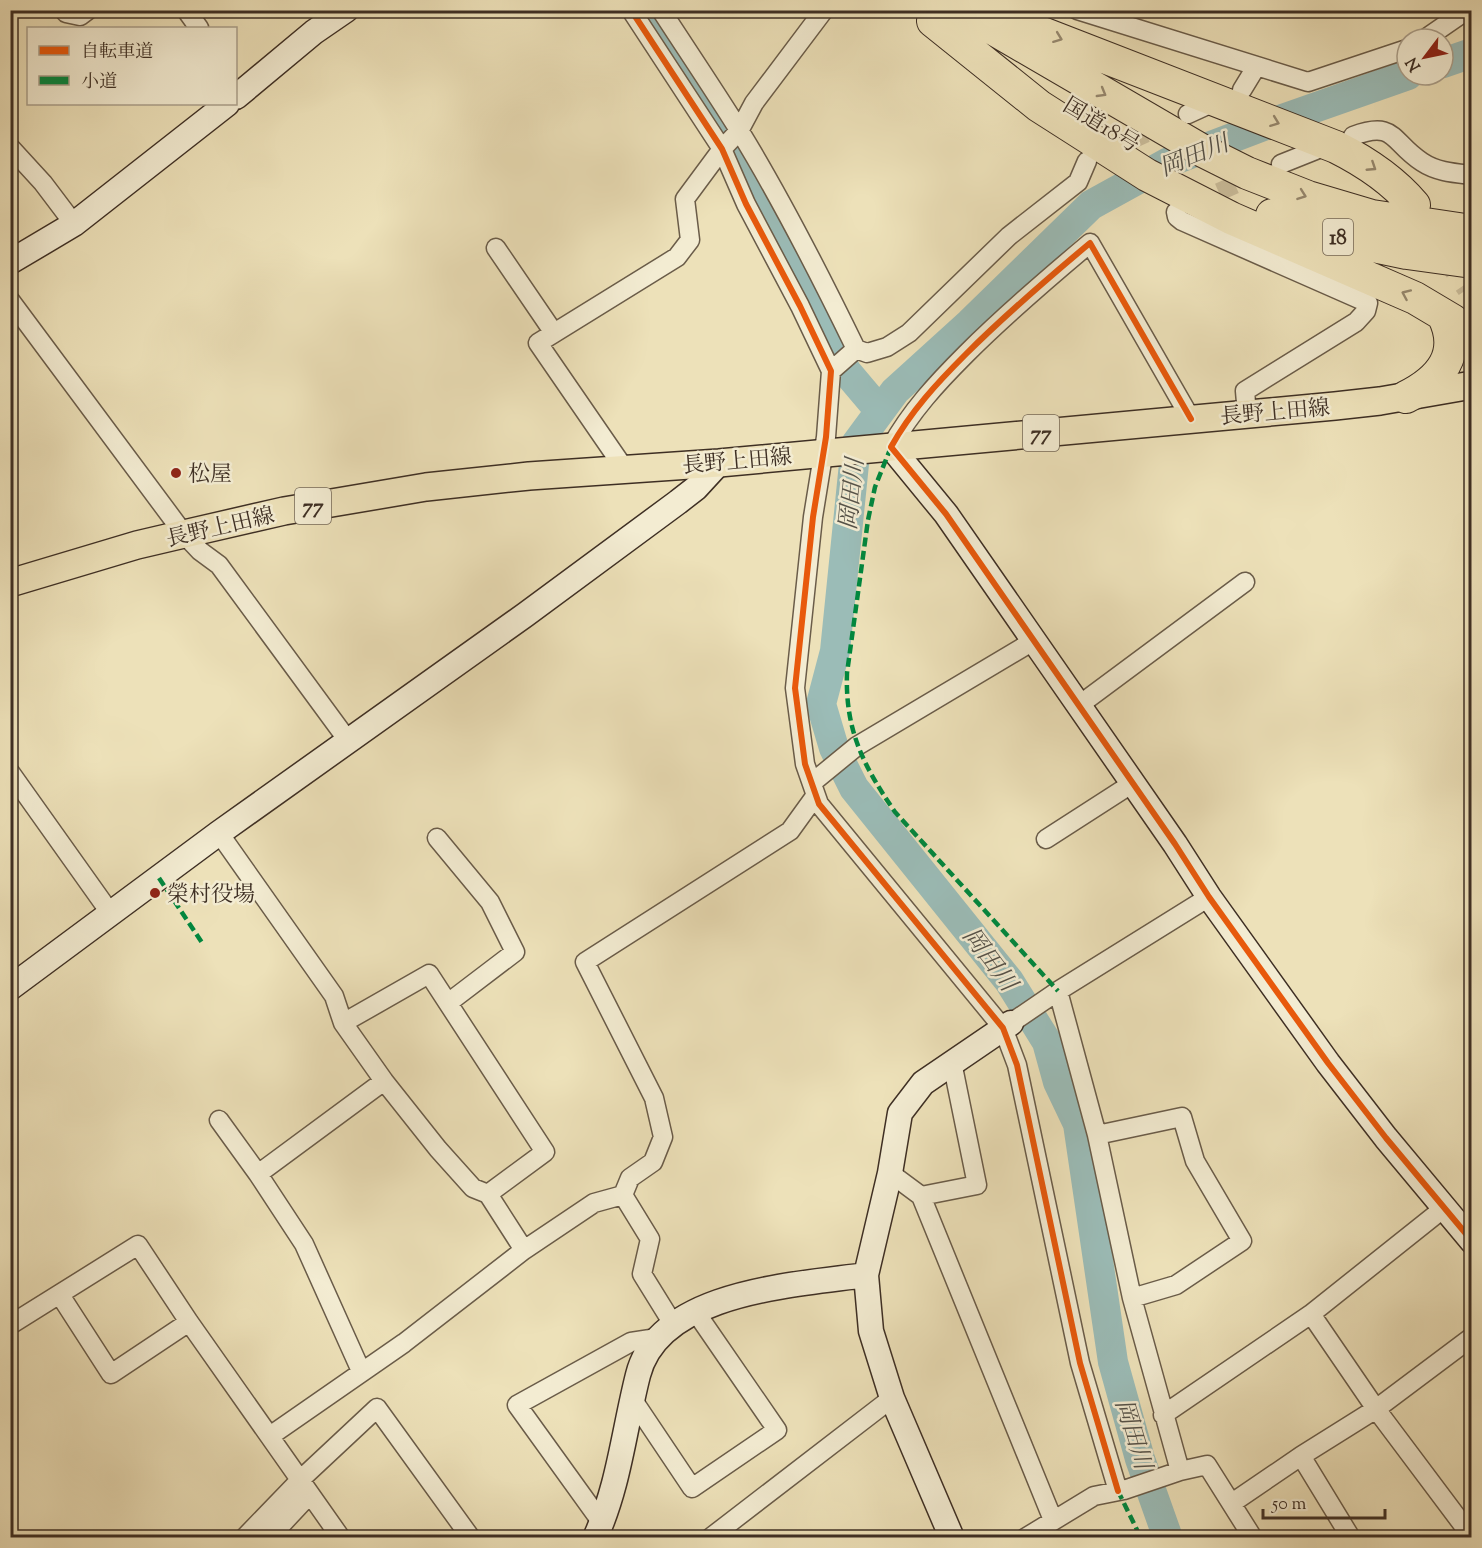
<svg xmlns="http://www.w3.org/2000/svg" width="1482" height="1548" font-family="'Sorts Mill Goudy','Noto Serif JP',serif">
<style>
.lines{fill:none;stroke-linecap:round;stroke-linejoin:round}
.river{stroke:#9bbcb7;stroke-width:30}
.street-tunnel{stroke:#cabd9b;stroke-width:18;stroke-dasharray:18 9;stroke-linecap:butt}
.highway-tunnel{stroke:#cabd9b;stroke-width:32;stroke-dasharray:32 16;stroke-linecap:butt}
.street-casing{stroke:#6a5c49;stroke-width:21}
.secondary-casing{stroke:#3e2f24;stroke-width:27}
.primary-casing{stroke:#3e2f24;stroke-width:30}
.highway-casing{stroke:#3e2f24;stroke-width:34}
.street{stroke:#f3ecd2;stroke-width:18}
.secondary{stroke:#f3ecd2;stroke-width:24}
.primary{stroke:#ede1b9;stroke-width:27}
.highway{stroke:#ede1b9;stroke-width:32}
.quiet{stroke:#00873e;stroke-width:4.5;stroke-dasharray:9 4.5;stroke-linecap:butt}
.cycleway-casing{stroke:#f3ecd2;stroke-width:10}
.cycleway{stroke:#e8590c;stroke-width:6}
.oneway{stroke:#96886e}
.poi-dot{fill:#8f2418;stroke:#f3ecd2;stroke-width:2}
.labels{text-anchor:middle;stroke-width:5;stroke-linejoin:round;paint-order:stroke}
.shield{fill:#f3ecd2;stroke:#746858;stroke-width:1.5}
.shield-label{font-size:21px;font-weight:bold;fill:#3e2f24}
.street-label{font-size:22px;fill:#3e2f24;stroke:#f3ecd2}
.poi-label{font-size:22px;fill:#3e2f24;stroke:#f3ecd2;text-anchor:start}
.water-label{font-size:24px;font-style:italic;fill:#555249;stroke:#f3ecd2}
</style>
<rect width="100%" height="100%" fill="#ede1b9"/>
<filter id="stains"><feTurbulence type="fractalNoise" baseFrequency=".00333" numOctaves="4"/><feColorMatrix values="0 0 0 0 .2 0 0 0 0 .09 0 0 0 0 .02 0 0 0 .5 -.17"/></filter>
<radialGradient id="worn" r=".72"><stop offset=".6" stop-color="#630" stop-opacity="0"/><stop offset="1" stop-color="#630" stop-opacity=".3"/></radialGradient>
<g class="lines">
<path class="river" d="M647 10 739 154 804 270 846 371 879 410
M1443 63 1472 53
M1168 1538 1140 1459 1113 1362 1078 1124 1058 1082 1047 1042 1009 981 854 788 834 748 821 704 835 651 856 444 895 391 970 323 1091 205 1169 162 1274 122 1408 75"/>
<path class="street-tunnel" d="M1105 152 1165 125
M1194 203 1257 175"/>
<path class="highway-tunnel" d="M1442 242 1472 286"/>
<g class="street-casing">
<path id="street" d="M64 10 66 13 80 16 88 10
M186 10 199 28
M631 10 722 149 746 204 800 306 831 371 826 437 813 517 795 688 805 764 819 804 1003 1028 1017 1065 1080 1363 1118 1491
M661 10C687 50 714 90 739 130 782 200 820 275 856 349
M1077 10 1308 82 1407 49
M1425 39 1467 10
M1242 90 1256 67
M1188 114 1212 103
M1353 136C1396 120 1391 142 1422 162 1437 172 1454 173 1472 175
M10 147 43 183 74 224
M1281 164 1321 148
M1176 212 1177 217 1182 221 1368 303 1366 311 1356 322 1245 391 1247 414
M496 248 554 333
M10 300 184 534 200 551 219 565 349 742
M831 371 856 349 867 353 887 347 909 333 1009 236 1078 182 1087 161
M891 447C911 411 937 383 966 354 1005 315 1047 279 1090 243L1191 419
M624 468 538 343 677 257 690 240 685 199 722 149 739 131 754 103 824 10
M1078 706 1245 582
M10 772 111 914
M813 782 857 746 1035 640
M219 833 334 996 343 1023 384 1081 438 1149 473 1188 488 1194 524 1250 404 1343 270 1436
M437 838 490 902 515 952 448 1003
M1046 839 1133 783
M1058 991 1097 1135 1132 1298 1180 1471
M343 1023 429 974 545 1152 488 1194
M1011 1023 1058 991 1209 897
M219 1120 258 1174
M1097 1135 1182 1117 1195 1161 1242 1241 1176 1285 1132 1298
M890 1173 921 1196 1053 1520
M623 1195 630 1178 653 1162 663 1137 654 1098 585 962 790 831 816 795
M623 1195 650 1239 642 1274 673 1324
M921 1196 977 1185 952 1062
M524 1250 594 1203 623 1195
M60 1295 111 1374 189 1322
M1311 1314 1376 1409 1472 1537
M10 1325 138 1245 189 1322 341 1538
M361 1371 304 1244 258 1174 384 1081
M633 1400 692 1488 777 1430 695 1311
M1163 1415 1311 1314 1444 1208
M1301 1456 1351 1538
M1232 1503 1301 1456 1376 1409 1472 1337
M602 1523 517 1405 631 1342 657 1338
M244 1538 300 1480 377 1408 471 1538
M269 1538 310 1494
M710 1538 892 1398
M1025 1538 1094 1496 1124 1490 1180 1471 1207 1465 1253 1538"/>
</g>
<g class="secondary-casing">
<path id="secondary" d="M236 97 314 32 346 10
M10 262 74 224 227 104
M891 447 946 514 1175 844 1209 897 1328 1063 1386 1138 1472 1241
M10 988 219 833 525 615 678 502 696 488 719 463
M595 1538C619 1486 624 1430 638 1375 659 1291 795 1285 866 1275
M952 1538 892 1398 871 1331 866 1275 890 1173 900 1113 923 1083 1011 1023"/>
</g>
<g class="primary-casing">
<path id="primary" d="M10 583 137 545 184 534 284 511 426 487 529 476 719 463 1335 406 1380 401 1472 385"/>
</g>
<g class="highway-casing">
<path id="highway" d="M961 10 1203 151 1247 173 1308 197 1372 216 1472 231
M1001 17 1336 147C1366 162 1392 179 1414 205
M933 21 1039 106 1147 175 1231 218 1415 298 1452 320 1472 337
M1272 215 1355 242 1407 253 1472 262
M1406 397C1440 380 1463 354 1443 315"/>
</g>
<use href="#street" class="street"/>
<use href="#secondary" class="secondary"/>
<use href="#primary" class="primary"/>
<use href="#highway" class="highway"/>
<path class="quiet" d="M1098 16 1106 10
M891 447 875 487 868 520 847 673C845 730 863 765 895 812L1058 991
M159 878 203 944
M1118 1491 1141 1538"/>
<g class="cycleway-casing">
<path id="cycleway" d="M631 10 722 149 746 204 800 306 831 371 826 437 813 517 795 688 805 764 819 804 1003 1028 1017 1065 1080 1363 1118 1491
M1191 419 1090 243C1047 279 1005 315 966 354 937 383 911 411 891 447L946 514 1175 844 1209 897 1328 1063 1386 1138 1472 1241"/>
</g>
<use href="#cycleway" class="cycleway"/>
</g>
<defs><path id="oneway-chevron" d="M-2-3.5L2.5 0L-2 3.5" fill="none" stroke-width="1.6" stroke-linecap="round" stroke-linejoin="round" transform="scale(1.5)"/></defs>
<g class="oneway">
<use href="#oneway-chevron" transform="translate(1058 38) rotate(21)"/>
<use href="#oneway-chevron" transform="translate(1102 93) rotate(30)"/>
<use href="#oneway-chevron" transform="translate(1275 122) rotate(21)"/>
<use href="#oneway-chevron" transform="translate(1372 167) rotate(33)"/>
<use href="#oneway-chevron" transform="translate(1302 195) rotate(20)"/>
<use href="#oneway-chevron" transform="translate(1406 294) rotate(-156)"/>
</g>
<g class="poi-dot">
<circle cx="176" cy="473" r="6"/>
<circle cx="155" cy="893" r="6"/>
</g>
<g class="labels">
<g class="shield">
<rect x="1323" y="219" width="30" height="36" rx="4.5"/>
<rect x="1023" y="415" width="36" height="36" rx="4.5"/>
<rect x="295" y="488" width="36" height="36" rx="4.5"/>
</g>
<g class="shield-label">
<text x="1338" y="244">18</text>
<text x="1041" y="440">77</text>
<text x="313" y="513">77</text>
</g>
<g class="street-label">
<text transform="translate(1102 124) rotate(31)" y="8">国道18号</text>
<text transform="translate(1275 411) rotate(-5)" y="8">長野上田線</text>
<text transform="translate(737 460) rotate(-5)" y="8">長野上田線</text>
<text transform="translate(220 526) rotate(-13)" y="8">長野上田線</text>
</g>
<g class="poi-label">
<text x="188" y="481">松屋</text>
<text x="167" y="901">榮村役場</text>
</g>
<g class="water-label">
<text transform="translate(1194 155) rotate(-22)" y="8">岡田川</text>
<text transform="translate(851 494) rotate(-84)" y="8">岡田川</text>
<text transform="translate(990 959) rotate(53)" y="8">岡田川</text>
<text transform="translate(1134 1434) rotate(73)" y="8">岡田川</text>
</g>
</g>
<rect width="1482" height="1548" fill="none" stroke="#ede1b9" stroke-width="36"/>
<rect x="12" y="12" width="1458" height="1524" fill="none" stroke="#3e2f24" stroke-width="3"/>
<rect x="18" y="18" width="1446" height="1512" fill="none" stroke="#3e2f24" stroke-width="1.5"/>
<rect x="27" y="27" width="210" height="78" fill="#f3ecd2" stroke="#aba08c" stroke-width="1.5"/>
<rect x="39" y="46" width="30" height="9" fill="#e8590c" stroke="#aba08c" stroke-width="1.5"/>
<text x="81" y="57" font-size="18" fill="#3e2f24">自転車道</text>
<rect x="39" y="76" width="30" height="9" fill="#00873e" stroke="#aba08c" stroke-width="1.5"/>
<text x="81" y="87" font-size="18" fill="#3e2f24">小道</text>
<g transform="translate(1425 57) rotate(238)"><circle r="28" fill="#f3ecd2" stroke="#aba08c" stroke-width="1.5"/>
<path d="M0-4.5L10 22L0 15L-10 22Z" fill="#8f2418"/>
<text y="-9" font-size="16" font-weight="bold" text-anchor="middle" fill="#3e2f24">N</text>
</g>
<path d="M1263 1509v9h122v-9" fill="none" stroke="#3e2f24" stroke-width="3"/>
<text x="1272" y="1509" font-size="18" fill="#3e2f24" stroke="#f3ecd2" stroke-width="4.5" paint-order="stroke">50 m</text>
<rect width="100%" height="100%" filter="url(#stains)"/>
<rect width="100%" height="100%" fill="url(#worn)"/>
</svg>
